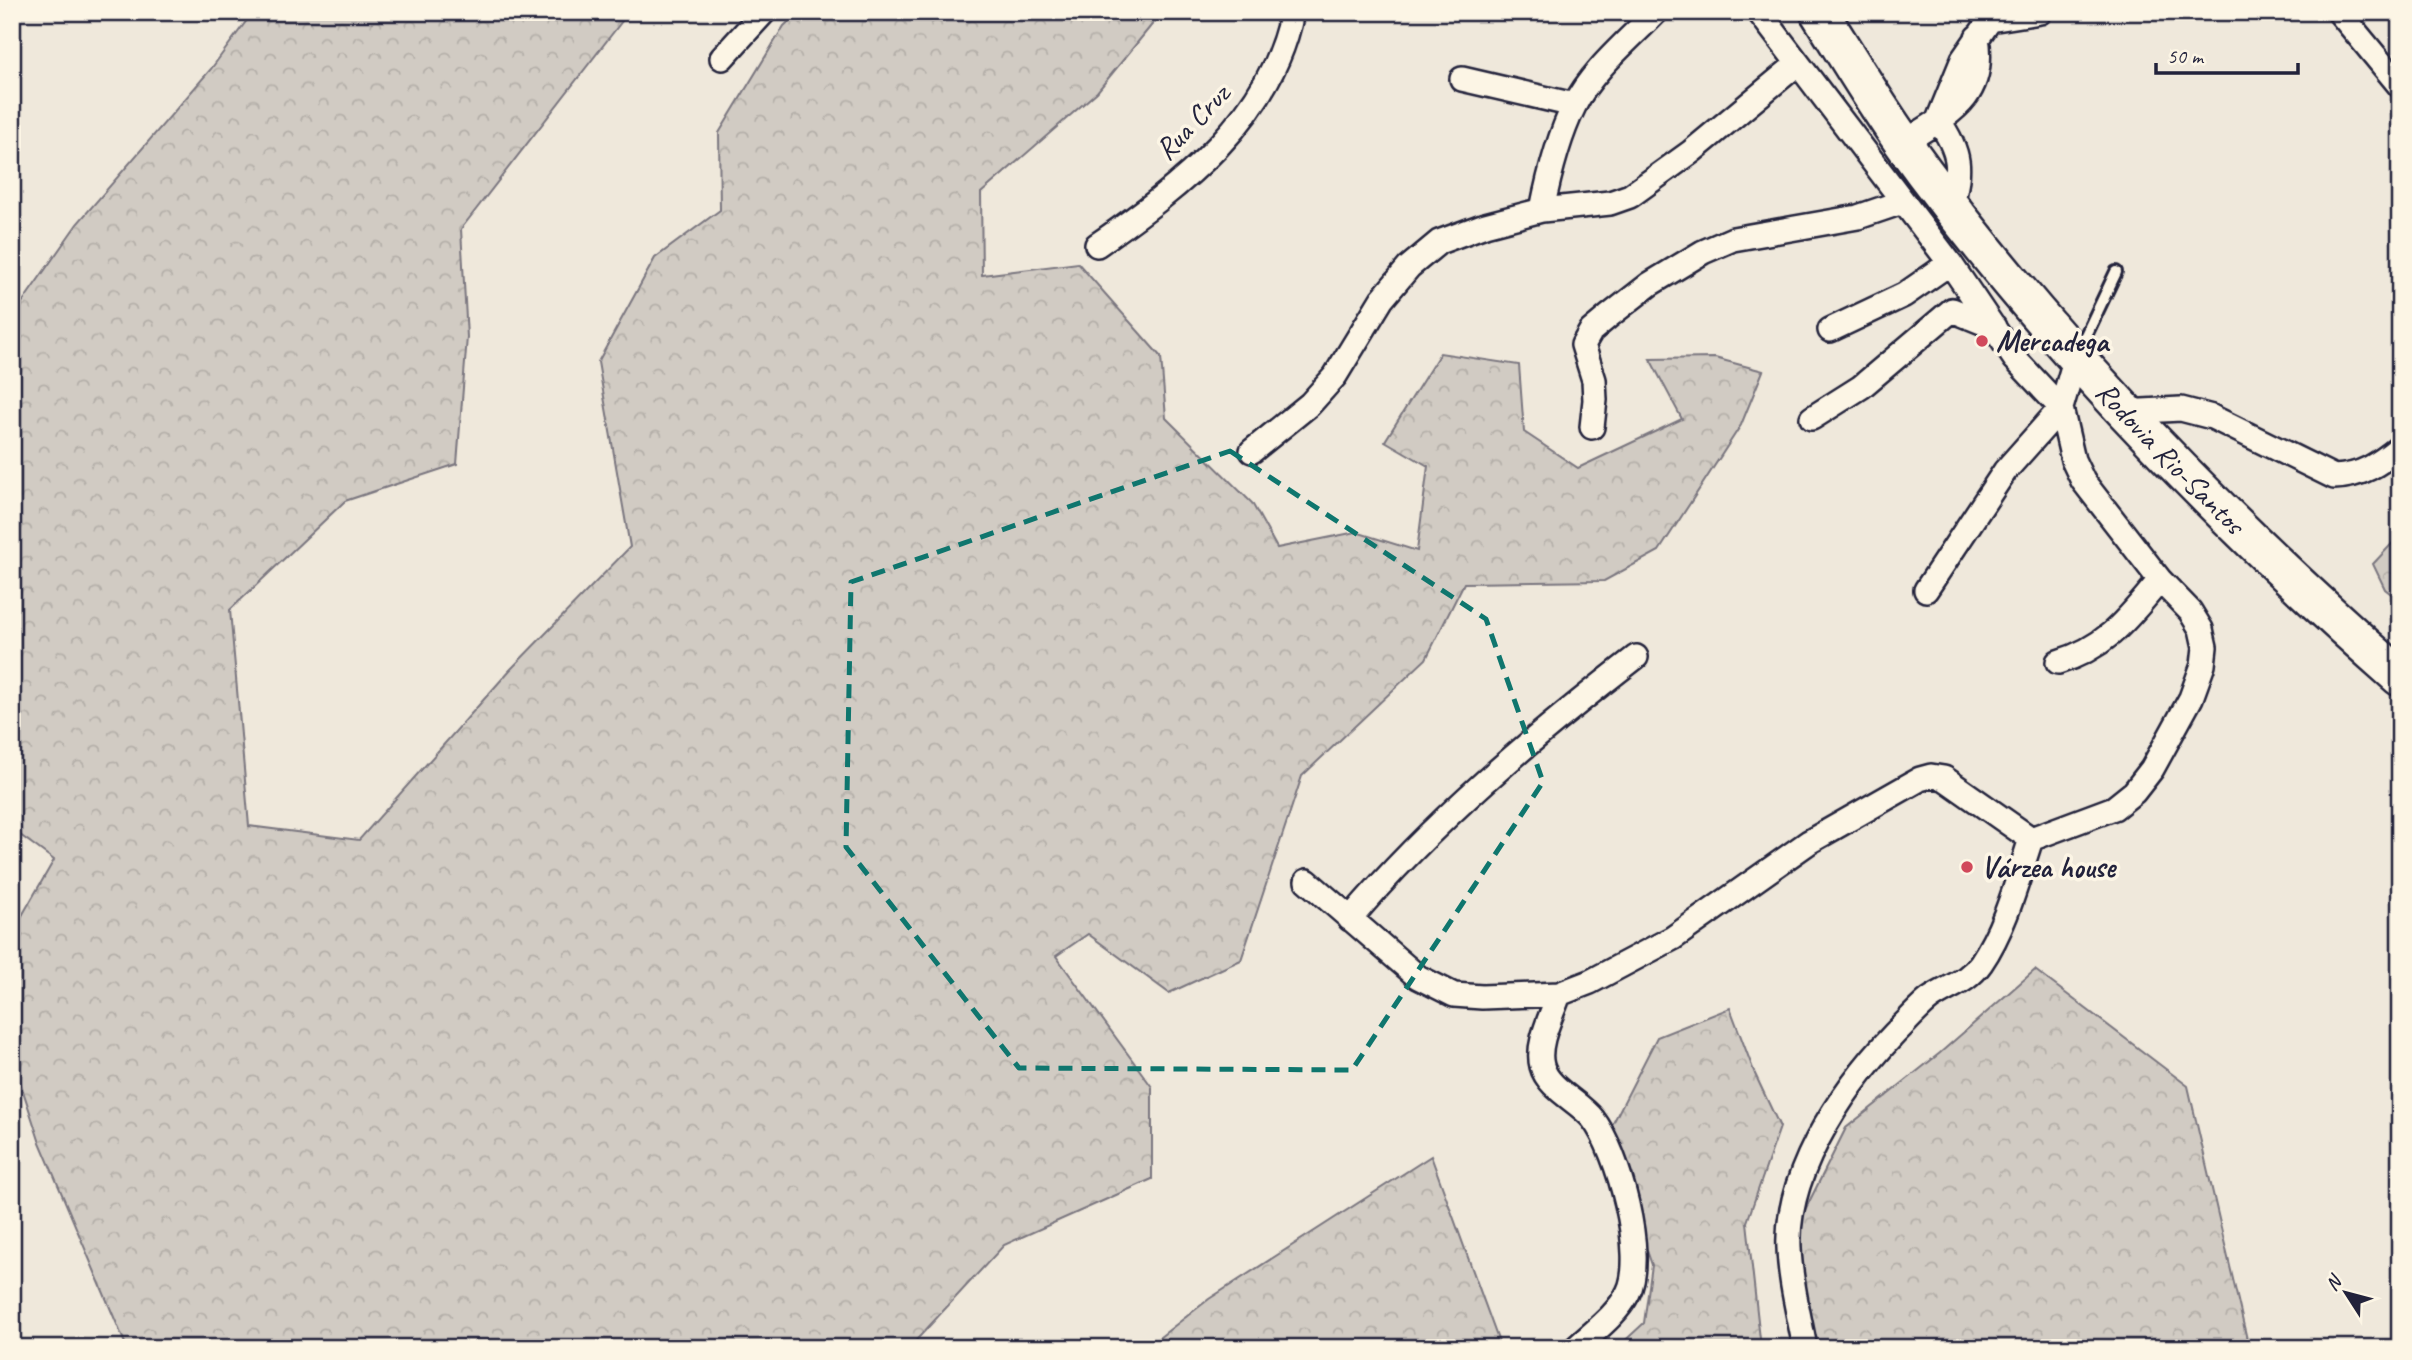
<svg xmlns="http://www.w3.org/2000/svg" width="2412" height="1360" font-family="Caveat,sans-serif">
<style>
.forest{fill:url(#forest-crowns);stroke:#7a767f;stroke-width:2}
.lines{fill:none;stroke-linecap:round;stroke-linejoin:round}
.service-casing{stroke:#22223b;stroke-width:16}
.minor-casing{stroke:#22223b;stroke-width:28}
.trunk-casing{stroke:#22223b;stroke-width:42}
.service{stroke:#fcf5e5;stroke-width:10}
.minor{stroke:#fcf5e5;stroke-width:23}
.trunk{stroke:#fcf5e5;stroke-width:37}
.marked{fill:none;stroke:#0f766e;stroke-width:5;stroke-dasharray:14 9;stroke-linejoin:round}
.poi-dot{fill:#d1495b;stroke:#fcf5e5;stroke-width:2.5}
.labels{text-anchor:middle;stroke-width:7;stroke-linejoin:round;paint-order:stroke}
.street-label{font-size:30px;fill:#22223b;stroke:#fcf5e5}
.poi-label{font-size:30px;font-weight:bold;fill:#22223b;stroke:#fcf5e5;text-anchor:start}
</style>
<defs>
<pattern id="forest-crowns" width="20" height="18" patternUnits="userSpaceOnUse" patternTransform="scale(1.75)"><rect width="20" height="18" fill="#d1cbc3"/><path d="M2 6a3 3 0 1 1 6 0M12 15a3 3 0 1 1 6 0" fill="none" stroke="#b3aea8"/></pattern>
</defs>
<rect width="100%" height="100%" fill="#efe8db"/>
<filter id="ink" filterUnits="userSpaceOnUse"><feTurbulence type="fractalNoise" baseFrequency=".0143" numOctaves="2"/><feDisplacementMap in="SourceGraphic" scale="14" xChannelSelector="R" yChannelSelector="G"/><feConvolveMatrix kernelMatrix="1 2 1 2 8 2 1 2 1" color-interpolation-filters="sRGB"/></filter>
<g filter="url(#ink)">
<path class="forest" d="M253 12H629L461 229 467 337 457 464 345 501 230 610 249 826 359 840 510 670 630 547 598 362 655 258 720 210 719 133 784 26 799 12H1156L1155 21 1097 92 981 193 982 275 1078 263 1161 357 1166 418 1252 503 1277 548 1356 532 1417 551 1428 466 1385 441 1440 353 1519 365 1524 432 1578 468 1682 419 1650 359 1715 358 1763 371 1741 425 1659 551 1604 581 1464 583 1426 659 1302 776 1241 960 1169 993 1088 934 1056 956 1152 1087V1179L1004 1245 909 1348H127L39 1140 12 1057V933L54 860 12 829V317L77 224 211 69Z
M2400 535V601L2385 589 2373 564Z
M2035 970 2188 1086 2249 1348H1817L1795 1230 1846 1128 1940 1053Z
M1730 1008 1755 1074 1780 1127 1747 1222 1761 1348H1617L1644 1323 1652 1265 1607 1135 1657 1037Z
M1431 1156 1501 1348H1146L1209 1299Z"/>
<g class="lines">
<g class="service-casing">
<path id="service" d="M2078 352 2116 272"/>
</g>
<g class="minor-casing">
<path id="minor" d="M1759 12 1950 263 2015 359 2061 408 2005 471 1926 590
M2339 12 2400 86
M722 58 764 12
M1462 79 1574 105
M1903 143C1949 114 1987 99 1977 37
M1951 208C1961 169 1962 154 1938 120L1963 59 1990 20 2040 12
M1542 210C1549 175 1558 138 1574 106 1592 70 1628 41 1656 12
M1097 245C1180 187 1272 117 1292 12
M1830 330 1904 295 1950 263
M2123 412 2181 409 2212 417 2334 477C2362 476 2379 464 2400 447
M1812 418 1861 387 1952 310 1994 327
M1592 427 1595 400 1594 380 1583 345 1591 331 1609 316 1650 284 1703 252 1733 239 1858 217 1902 202
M1252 451 1310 404 1335 376 1382 299 1409 267 1439 242 1485 225 1542 210 1610 203 1630 196 1691 152 1796 65
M2058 662C2108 647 2128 618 2160 580
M2031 839 2114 808 2134 792 2152 769 2191 698 2203 665 2205 647 2201 629 2190 611 2160 580 2083 481 2073 460 2061 408 2075 360
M1307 881 1418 977 1454 995 1482 997 1559 994 1590 982 1673 938 1809 842 1920 779 1931 776 1944 778 2031 839
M1350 919C1434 820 1533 737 1636 657
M1559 994C1552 1015 1536 1044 1542 1066 1548 1089 1579 1101 1593 1119 1618 1151 1647 1256 1628 1293 1617 1315 1593 1332 1576 1348
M1805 1348C1799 1315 1790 1281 1789 1248 1785 1167 1852 1075 1907 1021 1914 1014 1922 1005 1930 999 1949 986 1967 983 1981 963 2006 926 2017 881 2031 839"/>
</g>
<g class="trunk-casing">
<g id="trunk">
<path id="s1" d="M1819 12C1853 66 1886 121 1924 172 2063 358 2226 524 2400 677"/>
</g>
</g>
<use href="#service" class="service"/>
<use href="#minor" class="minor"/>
<use href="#trunk" class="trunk"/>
</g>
</g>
<path class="marked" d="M1230 451 1486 619 1543 782 1352 1070 1019 1068 846 847 851 582Z"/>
<g class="poi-dot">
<circle cx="1982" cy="341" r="7"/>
<circle cx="1967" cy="867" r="7"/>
</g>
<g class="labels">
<g class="street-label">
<text transform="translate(1192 122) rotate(-46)" y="10">Rua Cruz</text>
<text dy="10" stroke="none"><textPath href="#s1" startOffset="569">Rodovia Rio-Santos</textPath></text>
</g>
<g class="poi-label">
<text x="1996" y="351">Mercadega</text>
<text x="1981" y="877">Várzea house</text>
</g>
</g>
<rect width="2412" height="1360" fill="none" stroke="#fcf5e5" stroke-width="42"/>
<rect x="21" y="21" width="2370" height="1318" fill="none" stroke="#22223b" stroke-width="2.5" filter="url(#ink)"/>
<g transform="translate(2346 1293) rotate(306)" stroke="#fcf5e5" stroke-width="5" paint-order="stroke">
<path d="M0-5L12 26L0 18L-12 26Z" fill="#22223b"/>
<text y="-10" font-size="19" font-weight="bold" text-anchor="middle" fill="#22223b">N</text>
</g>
<path d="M2156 63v10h142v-10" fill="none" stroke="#22223b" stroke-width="3.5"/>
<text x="2167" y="63" font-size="21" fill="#22223b" stroke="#fcf5e5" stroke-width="5" paint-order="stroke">50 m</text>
</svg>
